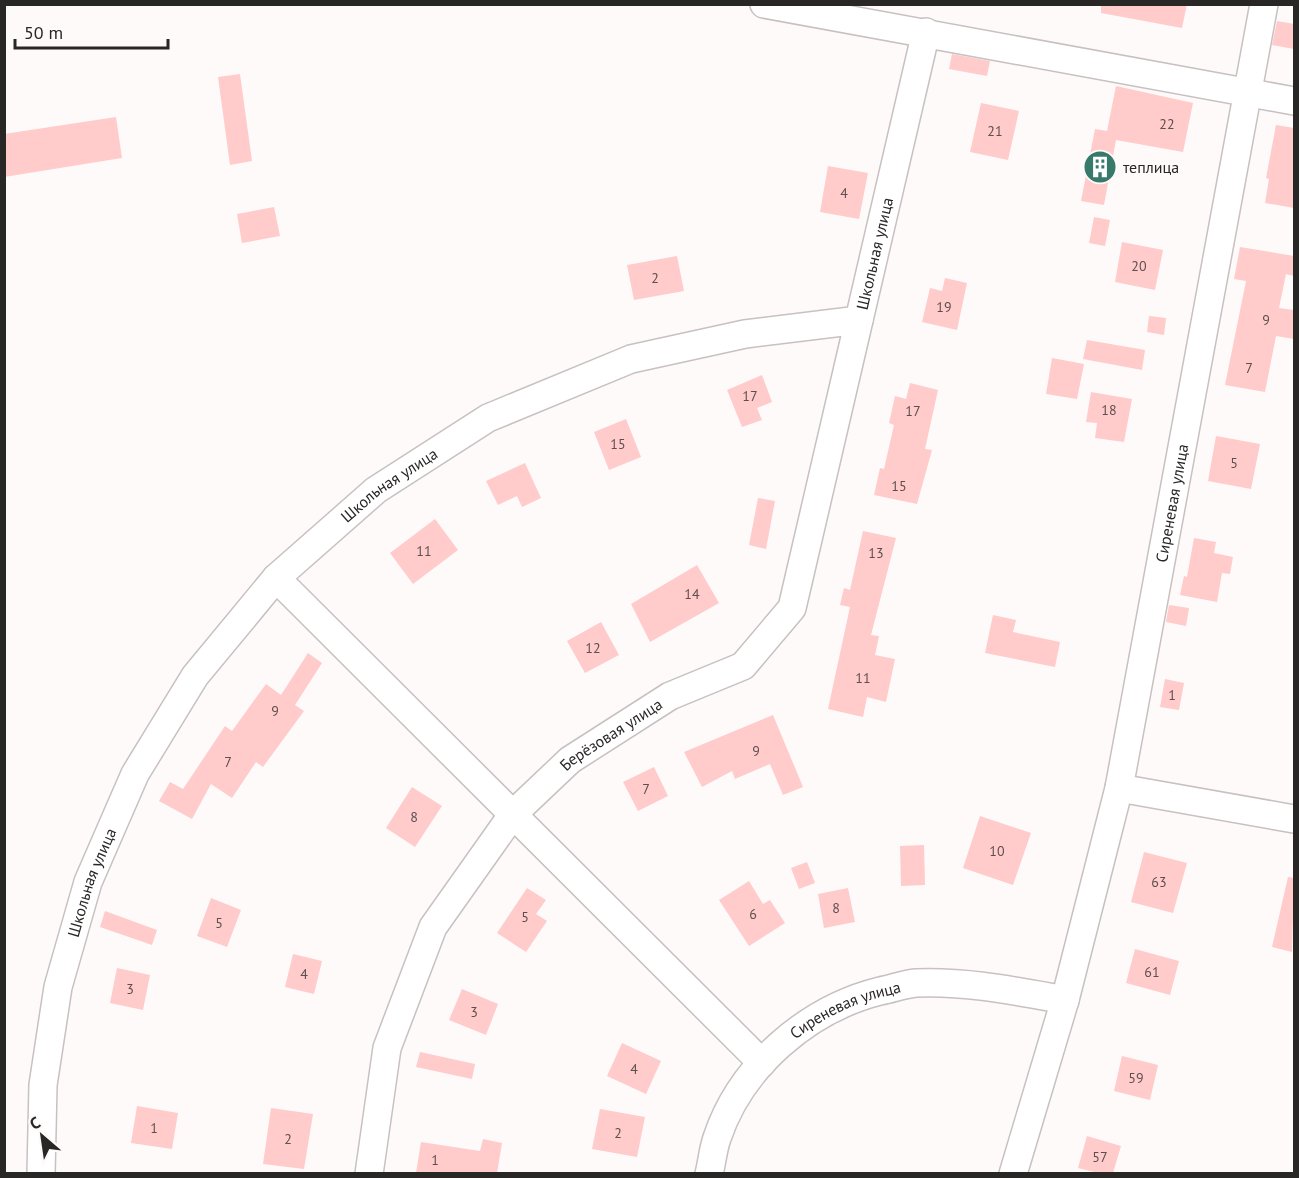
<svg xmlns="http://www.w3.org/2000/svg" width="1299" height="1178" font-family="'PT Sans',sans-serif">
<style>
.building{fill:#ffcbcb}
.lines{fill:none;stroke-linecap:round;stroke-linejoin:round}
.minor-casing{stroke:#c9c0c0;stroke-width:30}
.minor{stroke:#fff;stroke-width:27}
.labels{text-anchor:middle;stroke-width:4.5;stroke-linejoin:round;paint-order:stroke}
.number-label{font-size:14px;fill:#5e4f4f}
.poi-label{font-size:16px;fill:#292626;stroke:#fefafa;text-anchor:start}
.street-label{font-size:16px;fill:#292626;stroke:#fefafa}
</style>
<rect width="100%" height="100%" fill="#fefafa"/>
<path class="building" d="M1101 4H1187L1182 28 1101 13Z
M1277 21 1294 24V49L1272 45Z
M952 54 990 61 987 76 949 69Z
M240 74 252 161 230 165 218 77Z
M1116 86 1193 103 1183 152 1116 140 1104 205 1081 201 1095 129 1107 131Z
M981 103 1019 111 1008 160 970 152Z
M116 117 122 158 4 177V134Z
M1276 125 1294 128V208L1265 203 1269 179 1266 178Z
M828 166 868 173 859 219 820 212Z
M274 207 280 236 242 243 237 214Z
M1094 217 1110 220 1105 246 1089 243Z
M1122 242 1163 250 1155 290 1115 282Z
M1240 247 1294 256V276L1286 274 1279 308 1294 310V339L1276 336 1265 392 1225 385 1246 281 1234 279Z
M677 256 684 291 634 300 627 265Z
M945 278 967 283 957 330 922 322 930 288 942 291Z
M1149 316 1166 318 1164 335 1147 332Z
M1087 340 1145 350 1142 370 1083 359Z
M1052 358 1084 364 1077 399 1046 394Z
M762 375 772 402 757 408 762 420 742 427 727 390Z
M910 383 938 390 925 449 932 450 917 504 874 495 880 468 884 469 894 425 889 423 895 396 906 399Z
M1091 392 1132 399 1124 442 1095 438 1097 423 1086 422Z
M626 419 641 457 609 470 594 432Z
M1216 436 1260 444 1251 489 1208 481Z
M525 463 541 498 522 507 517 496 498 505 486 481Z
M758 498 775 501 766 549 749 545Z
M435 519 458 550 413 584 390 553Z
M863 531 896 538 871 635 879 636 875 655 895 659 886 702 867 697 863 717 828 709 850 607 840 605 844 588 850 590Z
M1194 538 1216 542 1214 553 1233 557 1230 574 1222 573 1217 602 1180 595 1184 576 1187 577Z
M697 565 719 603 650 642 631 604Z
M1169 605 1189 608 1186 626 1166 622Z
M993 615 1016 620 1013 632 1060 642 1055 667 985 653Z
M601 622 619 655 585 673 567 641Z
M308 653 322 663 295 705 304 711 263 767 256 762 232 798 211 784 192 819 159 801 170 782 183 789 225 726 232 731 266 684 281 695Z
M1165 679 1184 683 1179 710 1160 707Z
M773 715 803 787 783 795 770 764 735 779 732 771 702 787 684 752Z
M654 767 668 796 638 811 623 782Z
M412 787 442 806 415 847 386 828Z
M980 816 1031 833 1013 885 963 868Z
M924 845 925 885 901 886 900 846Z
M1144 852 1187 863 1173 913 1131 902Z
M807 862 815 883 799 889 791 868Z
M1288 877 1294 878 1292 952 1272 947Z
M749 881 763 904 770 900 785 923 749 946 719 900Z
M527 888 546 900 536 914 547 921 526 952 497 933Z
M848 888 855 922 824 928 818 894Z
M211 898 241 910 227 947 197 936Z
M105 911 157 930 152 945 100 927Z
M1135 949 1179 961 1170 995 1126 983Z
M293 954 322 961 314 994 285 987Z
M117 968 150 975 143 1010 110 1003Z
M462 989 498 1004 486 1035 449 1020Z
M622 1043 661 1061 646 1094 607 1076Z
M420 1052 475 1064 472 1079 416 1067Z
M1122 1056 1158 1065 1150 1100 1114 1091Z
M137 1106 178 1113 172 1149 131 1143Z
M271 1108 313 1114 304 1169 263 1164Z
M600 1109 645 1117 637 1157 592 1149Z
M1087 1136 1121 1146 1113 1173H1098L1078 1168Z
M483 1139 502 1143 497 1173H416L421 1142 480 1151Z"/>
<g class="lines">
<g class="minor-casing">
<g id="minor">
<path d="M764 4 1294 101"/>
<path d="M276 578 762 1063"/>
<path d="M1119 788 1294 819"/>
<path id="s1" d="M41 1174 43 1085 58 987 88 882 135 774 195 676 276 578 376 490 488 418 631 359 745 334 859 320 926 32"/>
<path id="s2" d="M369 1174 387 1048 433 927 513 814 570 760 670 696 743 666 792 608 859 320"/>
<path id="s3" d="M709 1174C712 1162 713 1149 717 1138 741 1066 808 1009 880 991 892 989 904 984 916 983 967 981 1015 991 1065 1000"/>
<path id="s4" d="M1013 1174 1065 1000 1119 788 1264 4"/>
</g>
</g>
<use href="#minor" class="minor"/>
</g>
<defs>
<g id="building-disc" transform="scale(1.725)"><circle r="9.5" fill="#387a6a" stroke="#fefafa"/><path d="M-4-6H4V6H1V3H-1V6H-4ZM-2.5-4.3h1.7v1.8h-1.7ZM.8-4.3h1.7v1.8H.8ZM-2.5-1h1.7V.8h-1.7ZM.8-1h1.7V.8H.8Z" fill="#fff"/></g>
</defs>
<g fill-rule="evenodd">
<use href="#building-disc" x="1100" y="167"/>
</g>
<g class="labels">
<g class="number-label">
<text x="1167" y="129">22</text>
<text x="995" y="136">21</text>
<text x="844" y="198">4</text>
<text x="1139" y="271">20</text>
<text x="655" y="283">2</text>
<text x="944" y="312">19</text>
<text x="1266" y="325">9</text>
<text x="1249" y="373">7</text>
<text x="750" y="401">17</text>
<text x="1109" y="415">18</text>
<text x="913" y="416">17</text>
<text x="618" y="449">15</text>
<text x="1234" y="468">5</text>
<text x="899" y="491">15</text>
<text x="424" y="556">11</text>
<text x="876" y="558">13</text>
<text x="692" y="599">14</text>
<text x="593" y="653">12</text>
<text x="863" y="683">11</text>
<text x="1172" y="700">1</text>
<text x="275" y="716">9</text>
<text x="756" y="756">9</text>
<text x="228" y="767">7</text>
<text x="646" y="794">7</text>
<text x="414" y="822">8</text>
<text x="997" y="856">10</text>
<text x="1159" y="887">63</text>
<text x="836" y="913">8</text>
<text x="753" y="919">6</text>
<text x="525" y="922">5</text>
<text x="219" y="928">5</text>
<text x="1152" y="977">61</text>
<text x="304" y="979">4</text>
<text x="130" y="994">3</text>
<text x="474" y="1017">3</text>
<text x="634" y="1074">4</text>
<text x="1136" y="1083">59</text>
<text x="154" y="1133">1</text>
<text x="618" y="1138">2</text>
<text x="288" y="1144">2</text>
<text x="1100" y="1162">57</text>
<text x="435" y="1165">1</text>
</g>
<g class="poi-label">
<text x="1123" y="173">теплица</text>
</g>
<g class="street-label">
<text dy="6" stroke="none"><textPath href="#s1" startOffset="1378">Школьная улица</textPath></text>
<text dy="6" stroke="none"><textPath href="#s1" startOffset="804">Школьная улица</textPath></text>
<text dy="6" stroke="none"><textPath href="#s4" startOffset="690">Сиреневая улица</textPath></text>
<text dy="6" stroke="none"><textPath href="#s2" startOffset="522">Берёзовая улица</textPath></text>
<text dy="6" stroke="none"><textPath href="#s1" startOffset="298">Школьная улица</textPath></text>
<text dy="6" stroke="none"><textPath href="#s3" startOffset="226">Сиреневая улица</textPath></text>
</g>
</g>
<rect width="1299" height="1178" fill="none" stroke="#292626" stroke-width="12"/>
<g transform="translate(42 1136) rotate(331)" stroke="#fefafa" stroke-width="4.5" paint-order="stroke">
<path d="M0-4.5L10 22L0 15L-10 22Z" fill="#292626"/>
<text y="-9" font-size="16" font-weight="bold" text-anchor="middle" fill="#292626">С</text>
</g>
<path d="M15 39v9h153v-9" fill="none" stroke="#292626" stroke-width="3"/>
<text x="24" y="39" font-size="18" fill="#292626" stroke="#fefafa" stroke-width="4.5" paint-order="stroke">50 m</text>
</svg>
